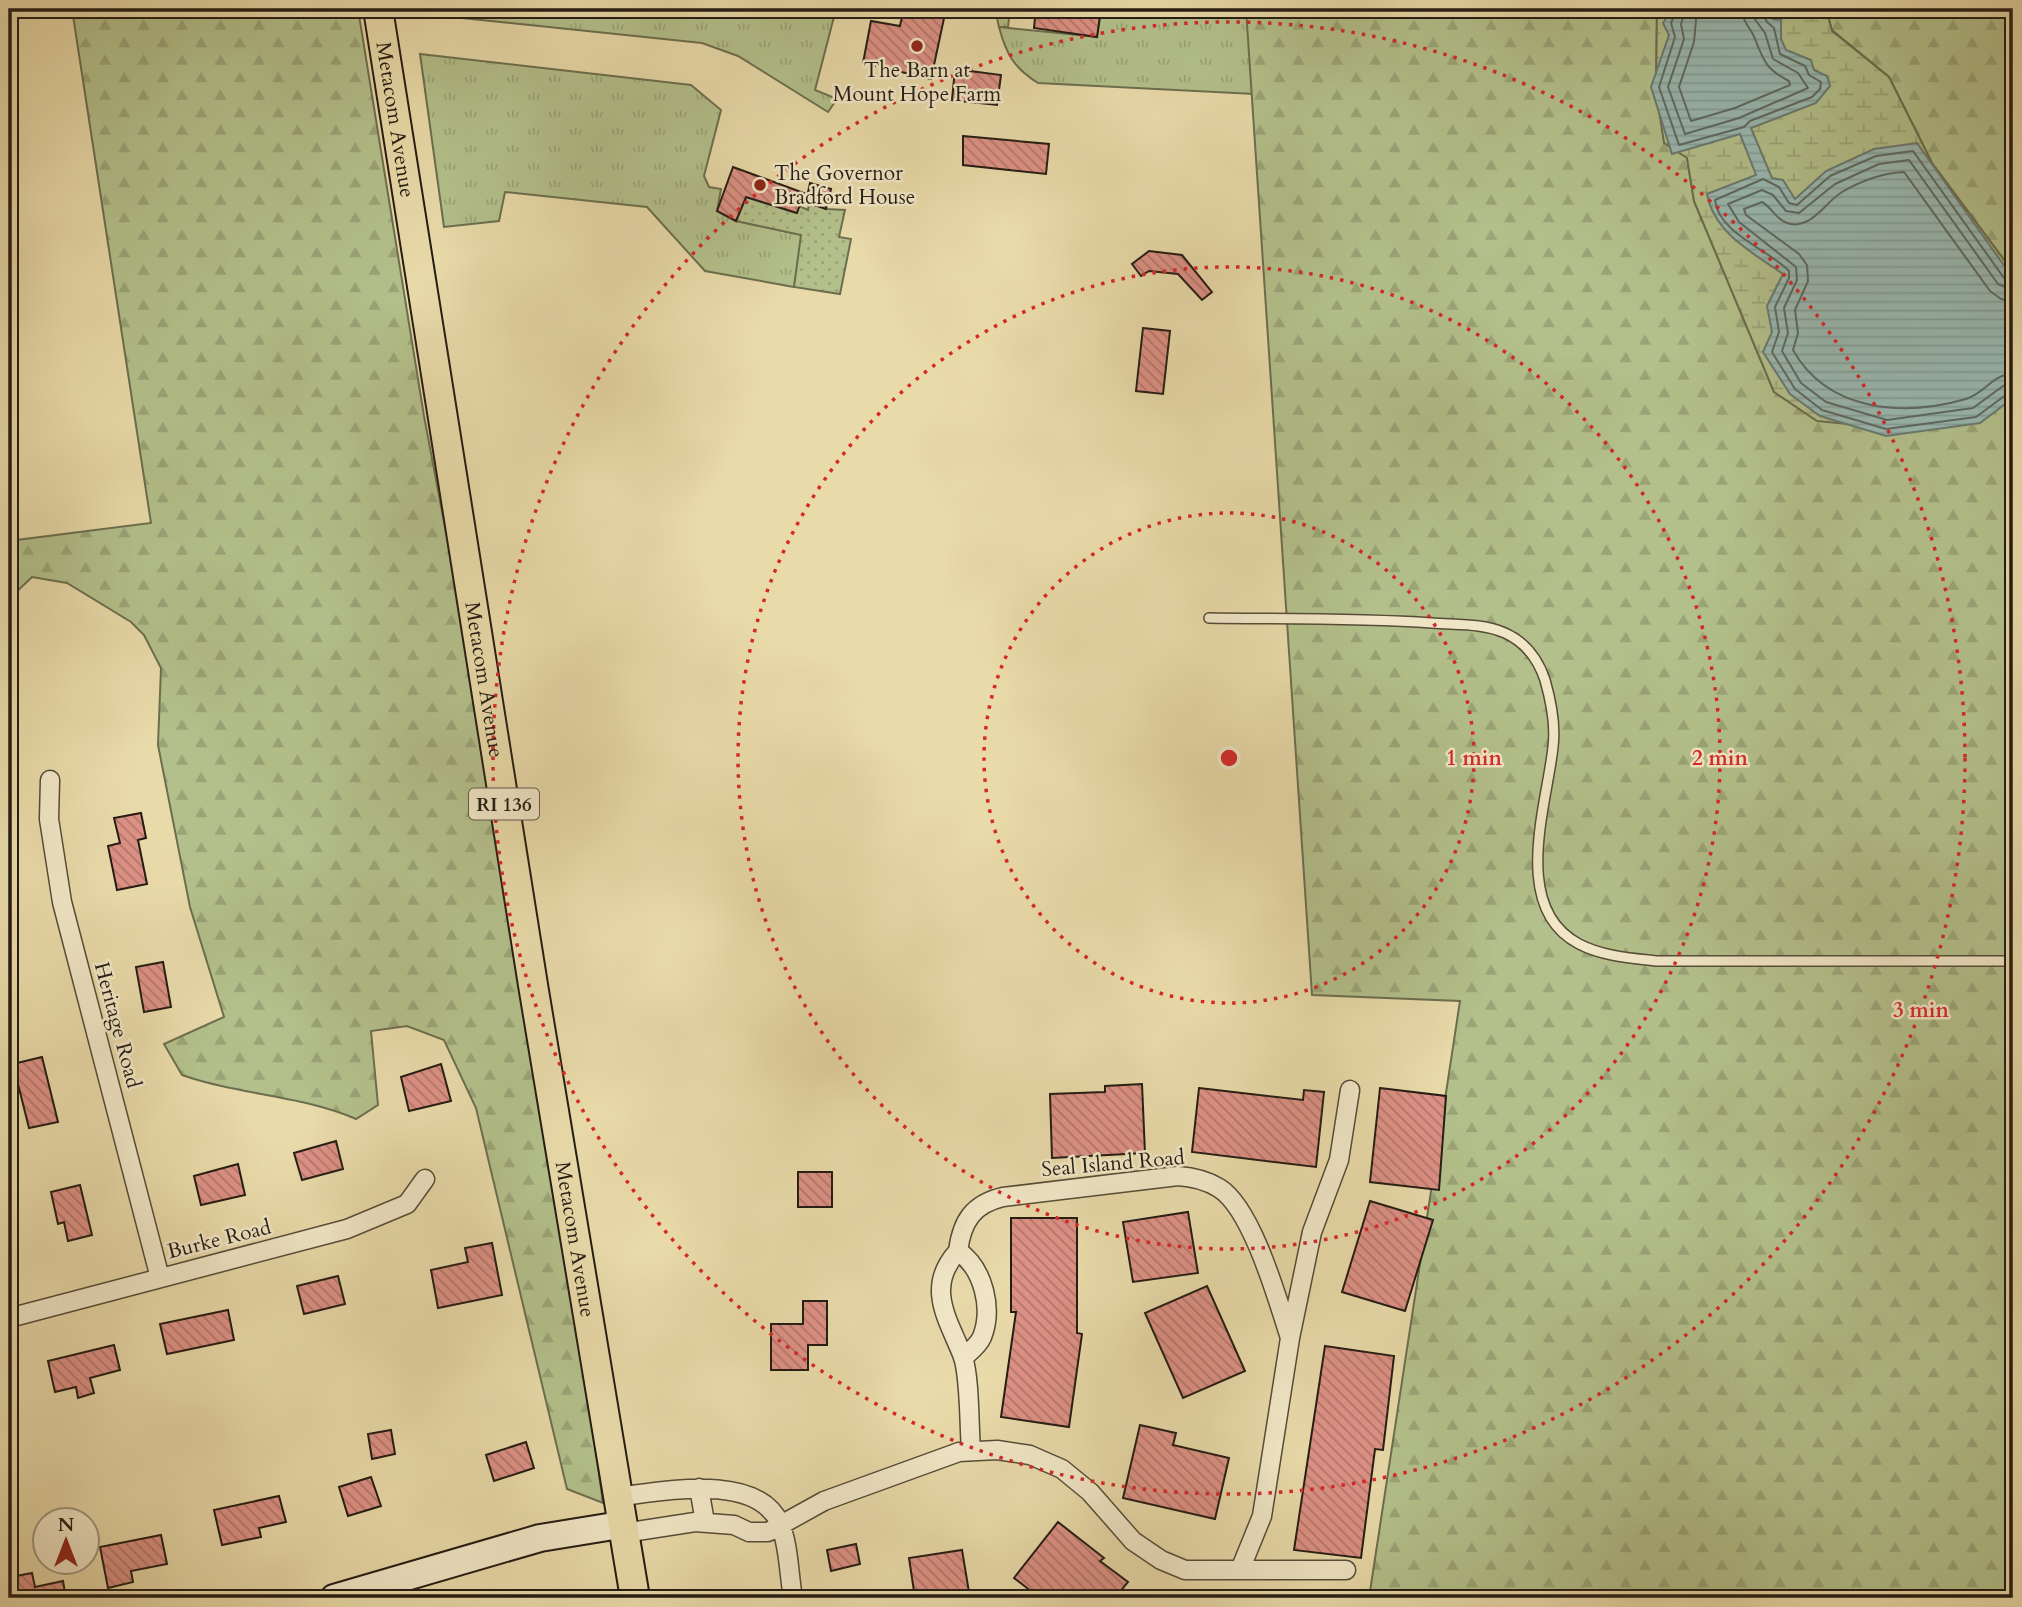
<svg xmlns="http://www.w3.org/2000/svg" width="2022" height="1607" font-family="Cardo,serif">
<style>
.grass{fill:url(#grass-tufts);stroke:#6c6e4f;stroke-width:2}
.forest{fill:url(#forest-firs);stroke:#6c6e4f;stroke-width:2}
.wetland{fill:url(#wetland-marsh);stroke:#6c6e4f;stroke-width:2}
.garden{fill:url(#garden-dots);stroke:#6c6e4f;stroke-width:2}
.water{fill:url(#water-rules);stroke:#6a7a72;stroke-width:2}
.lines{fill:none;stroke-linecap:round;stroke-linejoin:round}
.shore{stroke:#5e6a62;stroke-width:2}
.building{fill:url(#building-back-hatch);stroke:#241c13;stroke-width:2}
.lane-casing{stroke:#554c38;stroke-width:12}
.street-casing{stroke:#554c38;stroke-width:21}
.secondary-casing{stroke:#241c13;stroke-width:30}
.primary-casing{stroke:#241c13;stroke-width:32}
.lane{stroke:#f1e7c7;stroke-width:9}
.street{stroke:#f1e7c7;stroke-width:18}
.secondary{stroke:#f1e7c7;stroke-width:26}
.primary{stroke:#e9daa9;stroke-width:28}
.ring{fill:none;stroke:#d62828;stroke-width:3.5;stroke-dasharray:3.5 7}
.poi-dot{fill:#8f2418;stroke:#f1e7c7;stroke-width:2.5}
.labels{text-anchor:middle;stroke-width:5;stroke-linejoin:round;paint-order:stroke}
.shield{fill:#f1e7c7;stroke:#625949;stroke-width:2}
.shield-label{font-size:19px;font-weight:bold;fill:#241c13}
.poi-label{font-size:21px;fill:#241c13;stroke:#f1e7c7}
.street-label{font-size:21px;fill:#241c13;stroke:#f1e7c7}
.centre{fill:#d62828;stroke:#f1e7c7;stroke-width:3.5}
.ring-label{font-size:21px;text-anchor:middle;font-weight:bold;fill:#d62828;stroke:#f1e7c7;stroke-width:5;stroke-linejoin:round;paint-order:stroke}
</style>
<defs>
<pattern id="grass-tufts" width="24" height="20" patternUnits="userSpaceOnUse" patternTransform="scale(1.75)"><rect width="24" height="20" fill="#b3c08b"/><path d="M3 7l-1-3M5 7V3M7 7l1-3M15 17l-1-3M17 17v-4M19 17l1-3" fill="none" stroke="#9aa477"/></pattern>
<pattern id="forest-firs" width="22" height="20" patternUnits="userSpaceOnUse" patternTransform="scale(1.75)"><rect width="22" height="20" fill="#b3c08b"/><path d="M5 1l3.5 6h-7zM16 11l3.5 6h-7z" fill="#9aa477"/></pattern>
<pattern id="wetland-marsh" width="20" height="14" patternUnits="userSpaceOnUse" patternTransform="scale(1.75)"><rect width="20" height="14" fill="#b3c08b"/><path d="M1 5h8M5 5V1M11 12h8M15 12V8" fill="none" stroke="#9aa477"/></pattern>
<pattern id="garden-dots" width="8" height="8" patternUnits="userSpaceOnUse" patternTransform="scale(1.75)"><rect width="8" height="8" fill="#b3c08b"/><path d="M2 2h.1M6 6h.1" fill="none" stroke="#9aa477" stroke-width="1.8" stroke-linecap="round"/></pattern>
<pattern id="water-rules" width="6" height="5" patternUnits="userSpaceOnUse" patternTransform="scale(1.75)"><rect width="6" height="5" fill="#99b9b1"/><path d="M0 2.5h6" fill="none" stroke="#849e97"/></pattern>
<pattern id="building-back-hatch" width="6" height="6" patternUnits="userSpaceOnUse" patternTransform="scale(1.75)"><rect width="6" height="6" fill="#dd9185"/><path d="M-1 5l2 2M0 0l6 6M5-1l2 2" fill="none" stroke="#b3766c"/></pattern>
</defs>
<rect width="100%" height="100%" fill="#e9daa9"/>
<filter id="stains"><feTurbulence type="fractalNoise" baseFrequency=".00286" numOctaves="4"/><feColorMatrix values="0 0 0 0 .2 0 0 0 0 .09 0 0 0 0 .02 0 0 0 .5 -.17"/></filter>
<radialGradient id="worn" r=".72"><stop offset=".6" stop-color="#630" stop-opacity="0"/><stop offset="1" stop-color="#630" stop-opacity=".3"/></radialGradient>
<path class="grass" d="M417 9H836L815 90 837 99 828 112 738 56 702 43 433 15Z
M1101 9H1258L1254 94 1038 83C1014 68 1006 54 999 27L1097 37Z
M420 54 691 85 721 110 704 176 709 187 721 189 717 211 736 221 802 235 794 287 705 271 647 207 505 192 499 221 444 227Z"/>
<path class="forest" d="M72 9H358L424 416 481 718 566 1235 603 1503 567 1489 476 1108 444 1040 407 1026 371 1031 378 1105 356 1119C300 1095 239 1095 182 1075L164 1044 224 1017 190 907 158 745 161 668 144 635 131 622 67 583 32 577 9 599V541L151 523Z
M1246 9H1657L1656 91 1687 158 1694 201 1774 392 2013 386V472L2007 476 2013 500V1598H1369L1460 1001 1312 995Z
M1826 9H2013V272L1932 163 1889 77 1832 30Z"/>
<path class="wetland" d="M1657 9H1826L1832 31 1889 77 1932 163 2013 272V386L1879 427 1817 421 1774 392 1694 201 1687 158 1664 143 1656 91Z"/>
<path class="garden" d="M995 9H1010L1008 27H999Z
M746 197 796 213 799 206 808 210 809 203 826 209 845 210 839 237 851 239 840 294 794 287 801 235 736 221Z"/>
<path class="water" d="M1672 9H1766L1773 19 1781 20V39L1786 50 1811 60 1814 70 1827 76 1830 86 1816 103 1751 128 1772 178 1783 180 1795 199 1826 171 1874 149 1917 143 2013 278V398L1980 423 1886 436 1820 416 1790 394 1763 352 1772 332 1767 306 1783 274C1753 253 1714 233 1707 194L1756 175 1740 134 1672 154 1651 87 1669 35 1663 23Z"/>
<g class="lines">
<path class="shore" d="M1677 9 1671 23 1675 37 1659 87 1679 145 1744 127 1750 121 1812 97 1820 89 1821 82 1809 75 1805 66 1780 54 1774 28 1767 22 1761 9
M1686 9 1681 24 1684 39 1668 87 1685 134 1739 118 1808 88 1798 73 1773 59 1765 33 1754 18 1752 9
M1697 9 1694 42 1679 87 1691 121 1735 108 1790 85 1789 81C1767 70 1764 62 1755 39 1751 28 1742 22 1742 9
M2013 282 2004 278 1913 151 1876 156 1830 176 1797 205 1789 203 1779 187 1763 179 1715 200C1719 234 1768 249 1789 271V278L1775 307 1779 332 1772 352 1795 389 1822 410 1886 429 1976 417 2007 394 2013 393
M2013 290 1998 284 1909 160 1879 164 1835 184 1799 213 1786 211 1773 195 1762 190 1728 204 1739 222 1796 267 1797 280 1784 308 1788 333 1782 351 1801 383 1826 402 1887 420 1973 408 2003 386 2013 384
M2013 301 2001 299 1990 291 1904 172C1883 173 1861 181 1842 192 1824 203 1811 231 1787 223 1775 219 1772 207 1762 202L1744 209 1746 215 1799 254 1807 265 1808 281 1795 310 1798 333 1793 350C1828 412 1903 417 1966 399 1984 394 1993 374 2013 374"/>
</g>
<path class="building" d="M912 9H946L931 79 863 63 871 21 900 26 903 12 911 13Z
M1036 9H1101L1097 37 1034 28Z
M955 69 1001 75 997 105 952 100Z
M963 136 1049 144 1046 174 963 165Z
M733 167 804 193 797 213 746 197 736 221 717 211Z
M810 183 831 189 826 209 806 202Z
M1149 251 1182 255 1212 292 1202 300 1178 274 1149 271 1141 276 1132 264Z
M1143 328 1170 331 1163 394 1136 391Z
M141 813 146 838 138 840 147 884 117 890 108 846 120 843 114 818Z
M163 962 171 1007 144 1012 136 967Z
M42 1057 58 1122 29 1128 13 1064Z
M441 1064 451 1101 409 1111 401 1077Z
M1142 1084 1145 1153 1052 1158 1050 1094 1105 1092V1086Z
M1199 1088 1303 1100 1304 1090 1324 1092 1316 1167 1192 1152Z
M1380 1088 1446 1096 1439 1190 1370 1182Z
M336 1141 343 1169 302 1180 294 1153Z
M238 1164 245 1195 201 1205 194 1176Z
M798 1172H832V1207H798Z
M80 1185 92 1235 68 1241 64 1222 58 1224 51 1192Z
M1370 1201 1433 1220 1405 1311 1342 1292Z
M1188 1212 1198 1273 1133 1282 1123 1222Z
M1011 1218H1077V1333L1082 1334 1069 1427 1001 1417 1016 1312H1011Z
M492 1243 502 1295 438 1308 431 1270 468 1262 465 1248Z
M338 1276 345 1304 304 1314 297 1286Z
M1207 1286 1245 1371 1183 1398 1145 1313Z
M803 1301H827V1345H808V1370H771V1324H803Z
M228 1310 234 1340 167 1354 160 1324Z
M114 1345 120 1370 90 1378 94 1393 78 1398 76 1387 55 1392 48 1361Z
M1325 1346 1394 1356 1383 1450 1375 1449 1361 1558 1294 1550Z
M1140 1425 1176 1433 1173 1445 1229 1458 1215 1519 1123 1498Z
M391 1430 395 1454 372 1459 368 1434Z
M526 1442 534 1468 494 1481 486 1455Z
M371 1477 381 1506 348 1516 339 1487Z
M279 1496 286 1522 259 1528 261 1537 222 1545 214 1510Z
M1058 1522 1104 1558 1100 1561 1128 1582 1115 1598H1040L1014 1578Z
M161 1535 167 1564 131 1571 133 1582 108 1588 100 1547Z
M856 1544 860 1564 831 1571 827 1550Z
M962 1550 970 1598H915L909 1558Z
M32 1573 35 1587 63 1581 66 1598H15L11 1577Z"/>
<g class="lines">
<g class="lane-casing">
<path id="lane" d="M1209 618C1283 619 1358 618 1432 623 1455 625 1483 623 1505 633 1525 642 1538 659 1545 680 1551 701 1556 724 1553 747 1547 805 1510 908 1579 944 1602 956 1630 958 1656 961H2013"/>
</g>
<g class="street-casing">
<path id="street" d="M50 780 49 819 62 902 160 1278
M958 1251C924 1288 949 1320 963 1357 970 1378 969 1426 971 1450
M9 1318 347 1229 407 1204 425 1179
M963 1358C969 1352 978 1346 982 1337 993 1309 984 1269 958 1251 962 1221 973 1204 1003 1197L1178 1176C1193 1177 1206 1180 1219 1188 1252 1208 1278 1301 1290 1338
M699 1488 705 1522
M616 1497C660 1492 757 1471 780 1524 789 1545 789 1576 793 1598
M624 1533 695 1522 734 1525 749 1532H768L824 1501 959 1452 997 1450 1030 1455 1062 1469 1090 1492 1133 1541 1161 1560 1185 1570H1346
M1240 1570 1262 1516 1290 1338 1312 1232 1339 1160 1350 1090"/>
</g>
<g class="secondary-casing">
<path id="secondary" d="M334 1598 540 1538 620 1525"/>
</g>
<g class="primary-casing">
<g id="primary">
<path id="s1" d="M378 9 533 985 635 1598"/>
</g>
</g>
<use href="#lane" class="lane"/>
<use href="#street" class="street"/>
<use href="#secondary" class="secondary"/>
<use href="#primary" class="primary"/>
</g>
<g class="ring">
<circle cx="1229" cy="758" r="245"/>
<circle cx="1229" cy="758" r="491"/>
<circle cx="1229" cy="758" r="736"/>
</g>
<g class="poi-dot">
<circle cx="917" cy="46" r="7"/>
<circle cx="760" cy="185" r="7"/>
</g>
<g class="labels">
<rect class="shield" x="469" y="788.5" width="70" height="31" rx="5"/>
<g class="shield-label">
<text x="504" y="811">RI 136</text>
</g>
<g class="poi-label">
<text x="917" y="77">The Barn at<tspan x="917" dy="24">Mount Hope Farm</tspan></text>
<text x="774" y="180" text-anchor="start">The Governor<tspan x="774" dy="24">Bradford House</tspan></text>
</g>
<g class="street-label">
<text dy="7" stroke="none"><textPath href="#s1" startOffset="112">Metacom Avenue</textPath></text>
<text dy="7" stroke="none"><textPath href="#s1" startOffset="679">Metacom Avenue</textPath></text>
<text transform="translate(118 1025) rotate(75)" y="7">Heritage Road</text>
<text transform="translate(1113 1163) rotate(-5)" y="7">Seal Island Road</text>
<text transform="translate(219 1239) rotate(-14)" y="7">Burke Road</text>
<text dy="7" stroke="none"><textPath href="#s1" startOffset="1246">Metacom Avenue</textPath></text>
</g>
</g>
<circle cx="1229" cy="758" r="10" class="centre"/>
<g class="ring-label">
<text x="1474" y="765">1 min</text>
<text x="1720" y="765">2 min</text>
<text x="1921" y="1017">3 min</text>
</g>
<rect width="2022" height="1607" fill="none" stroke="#e9daa9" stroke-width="35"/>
<rect x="10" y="10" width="2001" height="1586" fill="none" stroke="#241c13" stroke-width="3.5"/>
<rect x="18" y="18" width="1987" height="1572" fill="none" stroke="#241c13" stroke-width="2"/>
<g transform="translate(66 1541)"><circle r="33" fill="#f1e7c7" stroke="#9f967f" stroke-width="2"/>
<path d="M0-5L12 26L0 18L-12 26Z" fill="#8f2418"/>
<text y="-10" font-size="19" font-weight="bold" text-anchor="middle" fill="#241c13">N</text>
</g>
<rect width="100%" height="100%" filter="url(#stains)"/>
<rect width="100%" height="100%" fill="url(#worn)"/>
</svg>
